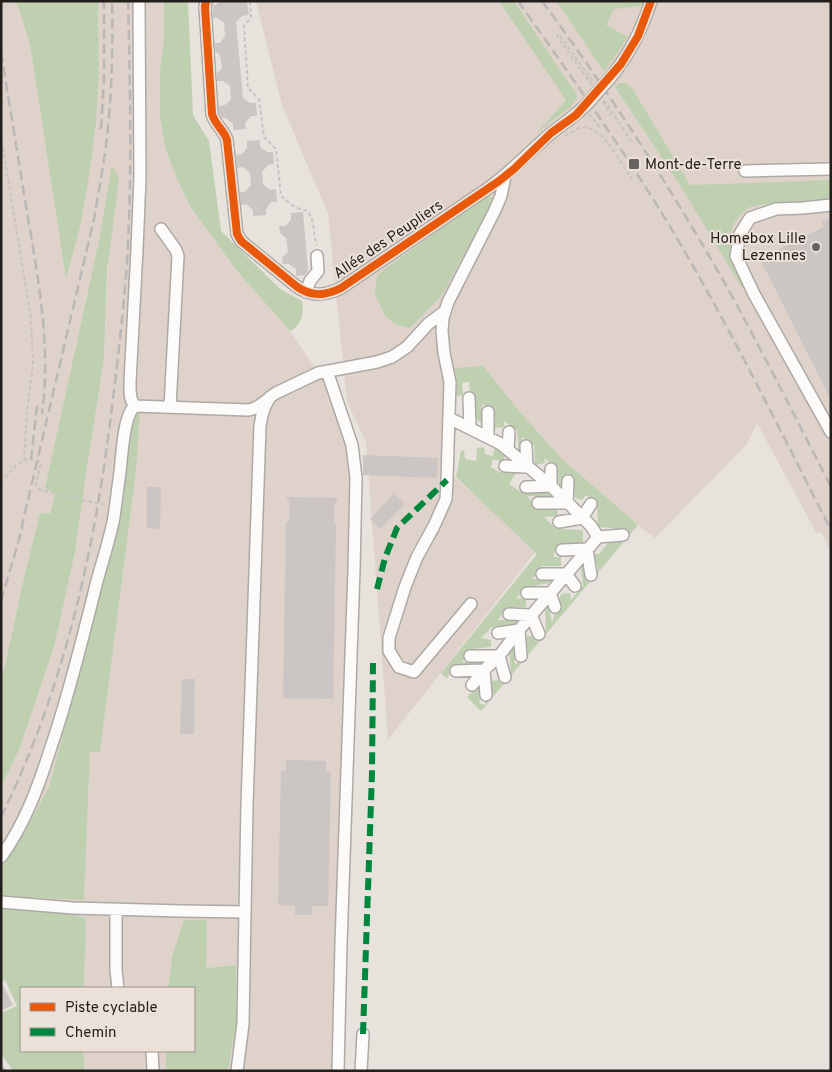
<svg xmlns="http://www.w3.org/2000/svg" width="832" height="1072" font-family="Overpass,sans-serif">
<style>
.built{fill:#ded2ca}
.green{fill:#bfd0b0}
.building{fill:#cbc5c3}
.lines{fill:none;stroke-linecap:round;stroke-linejoin:round}
.minor-casing{stroke:#ada9a5;stroke-width:14}
.path{stroke:#c6c4c2;stroke-width:2;stroke-dasharray:4 2.5;stroke-linecap:butt}
.minor{stroke:#fcfbfa;stroke-width:11}
.rail{stroke:#b9b8b7;stroke-width:2.5;stroke-dasharray:10 5;stroke-linecap:butt}
.minor-bridge-casing{stroke:#ada9a5;stroke-width:14;stroke-linecap:butt}
.minor-bridge{stroke:#fcfbfa;stroke-width:11}
.quiet{stroke:#00873e;stroke-width:6;stroke-dasharray:12 6;stroke-linecap:butt}
.cycleway-casing{stroke:#ece1d9;stroke-width:11}
.cycleway{stroke:#e8590c;stroke-width:8}
.poi-dot{fill:#67635f;stroke:#ece1d9;stroke-width:2}
.labels{text-anchor:middle;stroke-width:4;stroke-linejoin:round;paint-order:stroke}
.poi-label{font-size:15px;fill:#221e1b;stroke:#ece1d9;text-anchor:start}
.street-label{font-size:15px;fill:#221e1b;stroke:#ece1d9}
</style>
<rect width="100%" height="100%" fill="#e8e2dd"/>
<path class="built" d="M1 1H16L30 44 66 278 80 227 99 70 98 1H164V37L160 71 166 150 177 179 190 206 237 271 290 331 326 384 351 458 337 1071H228L236 1024 235 965 206 968 172 957 168 988H84L86 918 73 914 1 908V896L84 899 90 752H100L136 471 120 509 97 606 49 787 19 842 1 869V787L19 750 54 647 75 552 87 467 104 359 112 166 98 245 45 488 55 493 50 514 40 513 26 569 1 683Z
M256 1H831V551L821 532 817 534 757 423 747 444 655 538 638 525 455 368 457 378 454 477 503 519 536 551 388 740 366 442 347 402 328 214 282 105Z
M83 1051H166V1071H85Z"/>
<path class="green" d="M16 1H98L99 70 96 122 90 171 80 227 66 279 30 44Z
M164 1H188L193 115 209 141 221 231 280 289 302 301C304 313 302 325 290 331L237 271 190 206 177 179 166 150 160 118V71L164 37Z
M499 1H514L567 81 576 93 577 99 570 107 536 134 566 100Z
M556 1H644L642 6 614 9 606 25 628 37 614 58 604 71Z
M620 83H626L632 88 690 185 831 180V199L828 201 766 204 750 207 740 215 733 225 730 240V257L745 285 742 288 680 185 615 87Z
M112 165 119 179 107 271 104 359 87 467 75 552 54 647 19 750 1 787V683L26 569 40 513 50 514 55 493 45 488 98 245Z
M487 196 492 197 493 201 442 295 410 328 397 325 385 316 375 294 377 276 386 268Z
M483 366 519 411 561 458 638 525 481 711 467 697 477 687 481 696 479 703 485 705 490 681 499 680 501 684 511 672 509 650 514 643 515 665 528 653 526 637 535 635V641L546 630 545 607 548 604 552 623 561 594 570 593 571 600 583 586 580 563 584 559 587 582 598 569 594 554H599L608 543 622 541 629 530 598 527 597 503 585 495 583 500 575 498 573 483 563 474V495L559 492 558 468 544 458 545 463 535 465 534 445 522 437 523 460 519 456 517 430 504 421V427L495 428 493 410 482 404V424L477 419 475 396 470 394 469 382 462 383 463 395 457 396V378L455 368Z
M140 411 136 471 100 752H90L84 900 2 896 1 895V869L19 842 49 787 97 606 120 509 130 424 134 413Z
M484 447 485 454 493 456 494 449H501L506 453 503 462 493 459 491 467 499 472 516 473 509 484 521 492H550L552 497 527 496 539 510 557 508 558 516 544 517 556 529 583 530V544L557 545 553 557H561V566H542L532 579H556L550 583 526 587 516 599 526 598V607H508L498 620H521L516 626 492 627 481 638 491 640V647L472 649 462 662 485 661 481 665 453 666 447 679 441 673 537 554 456 477 461 451 464 450 465 459 476 461 477 448Z
M1 908 73 914 86 918 84 988H21V1051H83L85 1071H13L1 1053V1013L17 1006 5 980 1 982Z
M184 920H207L206 968 236 965V1024L228 1071H166V1051H194V988H168L172 957Z"/>
<path class="building" d="M220 1 247 2 249 15 242 16 236 22 243 98 250 103H256L257 116H251L245 123 246 129 233 130V124L226 118H222L219 112V106L225 105 231 99 230 86 223 81H217V74L222 68 220 55 215 51V43H220L225 36 224 23 217 18H213V5H216Z
M260 140V147L267 152H273L274 164 268 165 262 172 263 184 270 190 276 189 277 202H271L266 209V215L253 216V210L246 204 241 205 240 192H245L251 185 250 173 243 167 237 168 236 155 242 154 247 148V141Z
M303 212 308 271 305 275 296 276V269L289 264H283L282 258 288 251 287 245 286 238 280 233 279 226H286L291 219V213Z
M831 218V400L760 259 824 227 822 222Z
M363 455 438 458 437 478 363 475Z
M147 487H161L160 529 147 528Z
M394 494 405 504 380 529 370 519Z
M286 497 338 498 334 505V523H336L333 699 283 698 286 522H289L290 504Z
M182 679H195L194 734H180Z
M286 760 326 761V772H331L328 906H312V915H295V906L278 905 281 771H286Z
M1 981 13 1005 1 1011Z"/>
<g class="lines">
<g class="minor-casing">
<path id="minor" d="M139 1 140 178 137 249 130 382C130 390 129 400 135 406L248 410C256 409 261 405 267 400
M206 1 205 7 212 114C215 125 224 130 227 140L237 234 241 241 296 286C311 297 325 296 341 288L487 189C510 173 528 153 549 135 561 125 574 117 586 105
M610 78C629 55 642 30 651 1
M745 171 831 169
M831 205 803 208 776 209 750 218 740 234 736 256 754 294 831 432
M161 229 176 250 178 256 170 407
M306 292 310 281 318 271 317 256
M327 371 352 445 356 478 354 570 341 944 338 1071
M469 398 470 428
M449 418 501 444 551 486 591 526 598 537 519 630 499 656 484 670 472 685
M488 437V412
M508 450 509 432
M505 466 527 467 526 446
M526 487 551 486V469
M538 503H567L568 481
M559 522 582 518 591 504
M598 537 623 535
M562 550 587 549 591 575
M542 574H566L575 586
M527 593H550L555 607
M471 604 414 672 399 667 389 651V638L405 587 417 557 434 526 446 499 447 480 450 382 444 353 442 331 443 318 448 302 495 210 501 196 505 176
M509 614 531 615 539 634
M498 633 519 630 521 656
M470 656H499L505 677
M456 671 484 670 486 695
M1 857C25 824 39 785 51 747 68 698 80 648 93 597 99 570 109 544 114 517 116 502 118 487 120 472 122 457 123 415 135 406
M1 902 73 908 181 911 245 912 247 805 260 426 262 415 265 406 270 397 276 393 318 373 377 362 392 357 407 347 428 324 444 312
M116 909V970L118 988
M152 1051 153 1071
M237 1071 243 1024 245 912
M361 1071 363 1034"/>
</g>
<path class="path" d="M250 1 251 17 244 26 248 88 259 99 264 137 276 149 281 196C286 200 291 205 297 208 302 210 307 209 310 215 315 224 313 236 317 245
M592 85 557 36 559 34 594 83
M604 100 632 142 631 143
M603 102 611 115
M589 114 600 128
M1 135 31 318 33 365 27 410 24 460
M565 136C569 134 574 130 579 128 601 122 619 161 629 175L632 178
M1 310V318
M1 483C7 475 19 459 29 459 33 459 37 461 41 462L36 485 38 489 94 503 106 504"/>
<use href="#minor" class="minor"/>
<path class="rail" d="M518 1C568 72 618 142 663 215 725 317 777 424 831 530
M542 1C612 96 676 196 733 298 767 361 799 424 831 487
M1 52C10 108 19 163 28 218 39 283 51 348 42 414
M101 129 104 80V1
M31 460 37 406
M1 601 19 540 27 504 94 219C99 189 105 159 108 128 112 86 113 44 112 1
M1 817C63 691 94 554 111 415 118 358 125 301 128 244 132 163 130 82 128 1
M1 1066 5 1071"/>
<g class="minor-bridge-casing">
<path id="minor-bridge" d="M586 105 610 78"/>
</g>
<use href="#minor-bridge" class="minor-bridge"/>
<path class="quiet" d="M377 589 385 558 397 528 447 480
M363 1034 372 773 373 663"/>
<g class="cycleway-casing">
<path id="cycleway" d="M206 1 205 7 212 114C215 125 224 130 227 140L237 234 241 241 296 286C311 297 325 296 341 288L499 181 514 169 551 133 576 115 621 64 638 36 651 1"/>
</g>
<use href="#cycleway" class="cycleway"/>
</g>
<g class="poi-dot">
<rect x="628" y="158" width="12" height="12" rx="2.5"/>
<circle cx="816" cy="247" r="5"/>
</g>
<g class="labels">
<g class="poi-label">
<text x="645" y="169">Mont-de-Terre</text>
<text x="806" y="243" text-anchor="end">Homebox Lille<tspan x="806" dy="17">Lezennes</tspan></text>
</g>
<g class="street-label">
<text transform="translate(388 239) rotate(-34)" y="5">Allée des Peupliers</text>
</g>
</g>
<rect width="832" height="1072" fill="none" stroke="#221e1b" stroke-width="5"/>
<rect x="20" y="987" width="175" height="65" fill="#ece1d9" stroke="#9b938d"/>
<rect x="30" y="1003" width="25" height="8" fill="#e8590c" stroke="#9b938d"/>
<text x="65" y="1012" font-size="15" fill="#221e1b">Piste cyclable</text>
<rect x="30" y="1028" width="25" height="8" fill="#00873e" stroke="#9b938d"/>
<text x="65" y="1037" font-size="15" fill="#221e1b">Chemin</text>
</svg>
